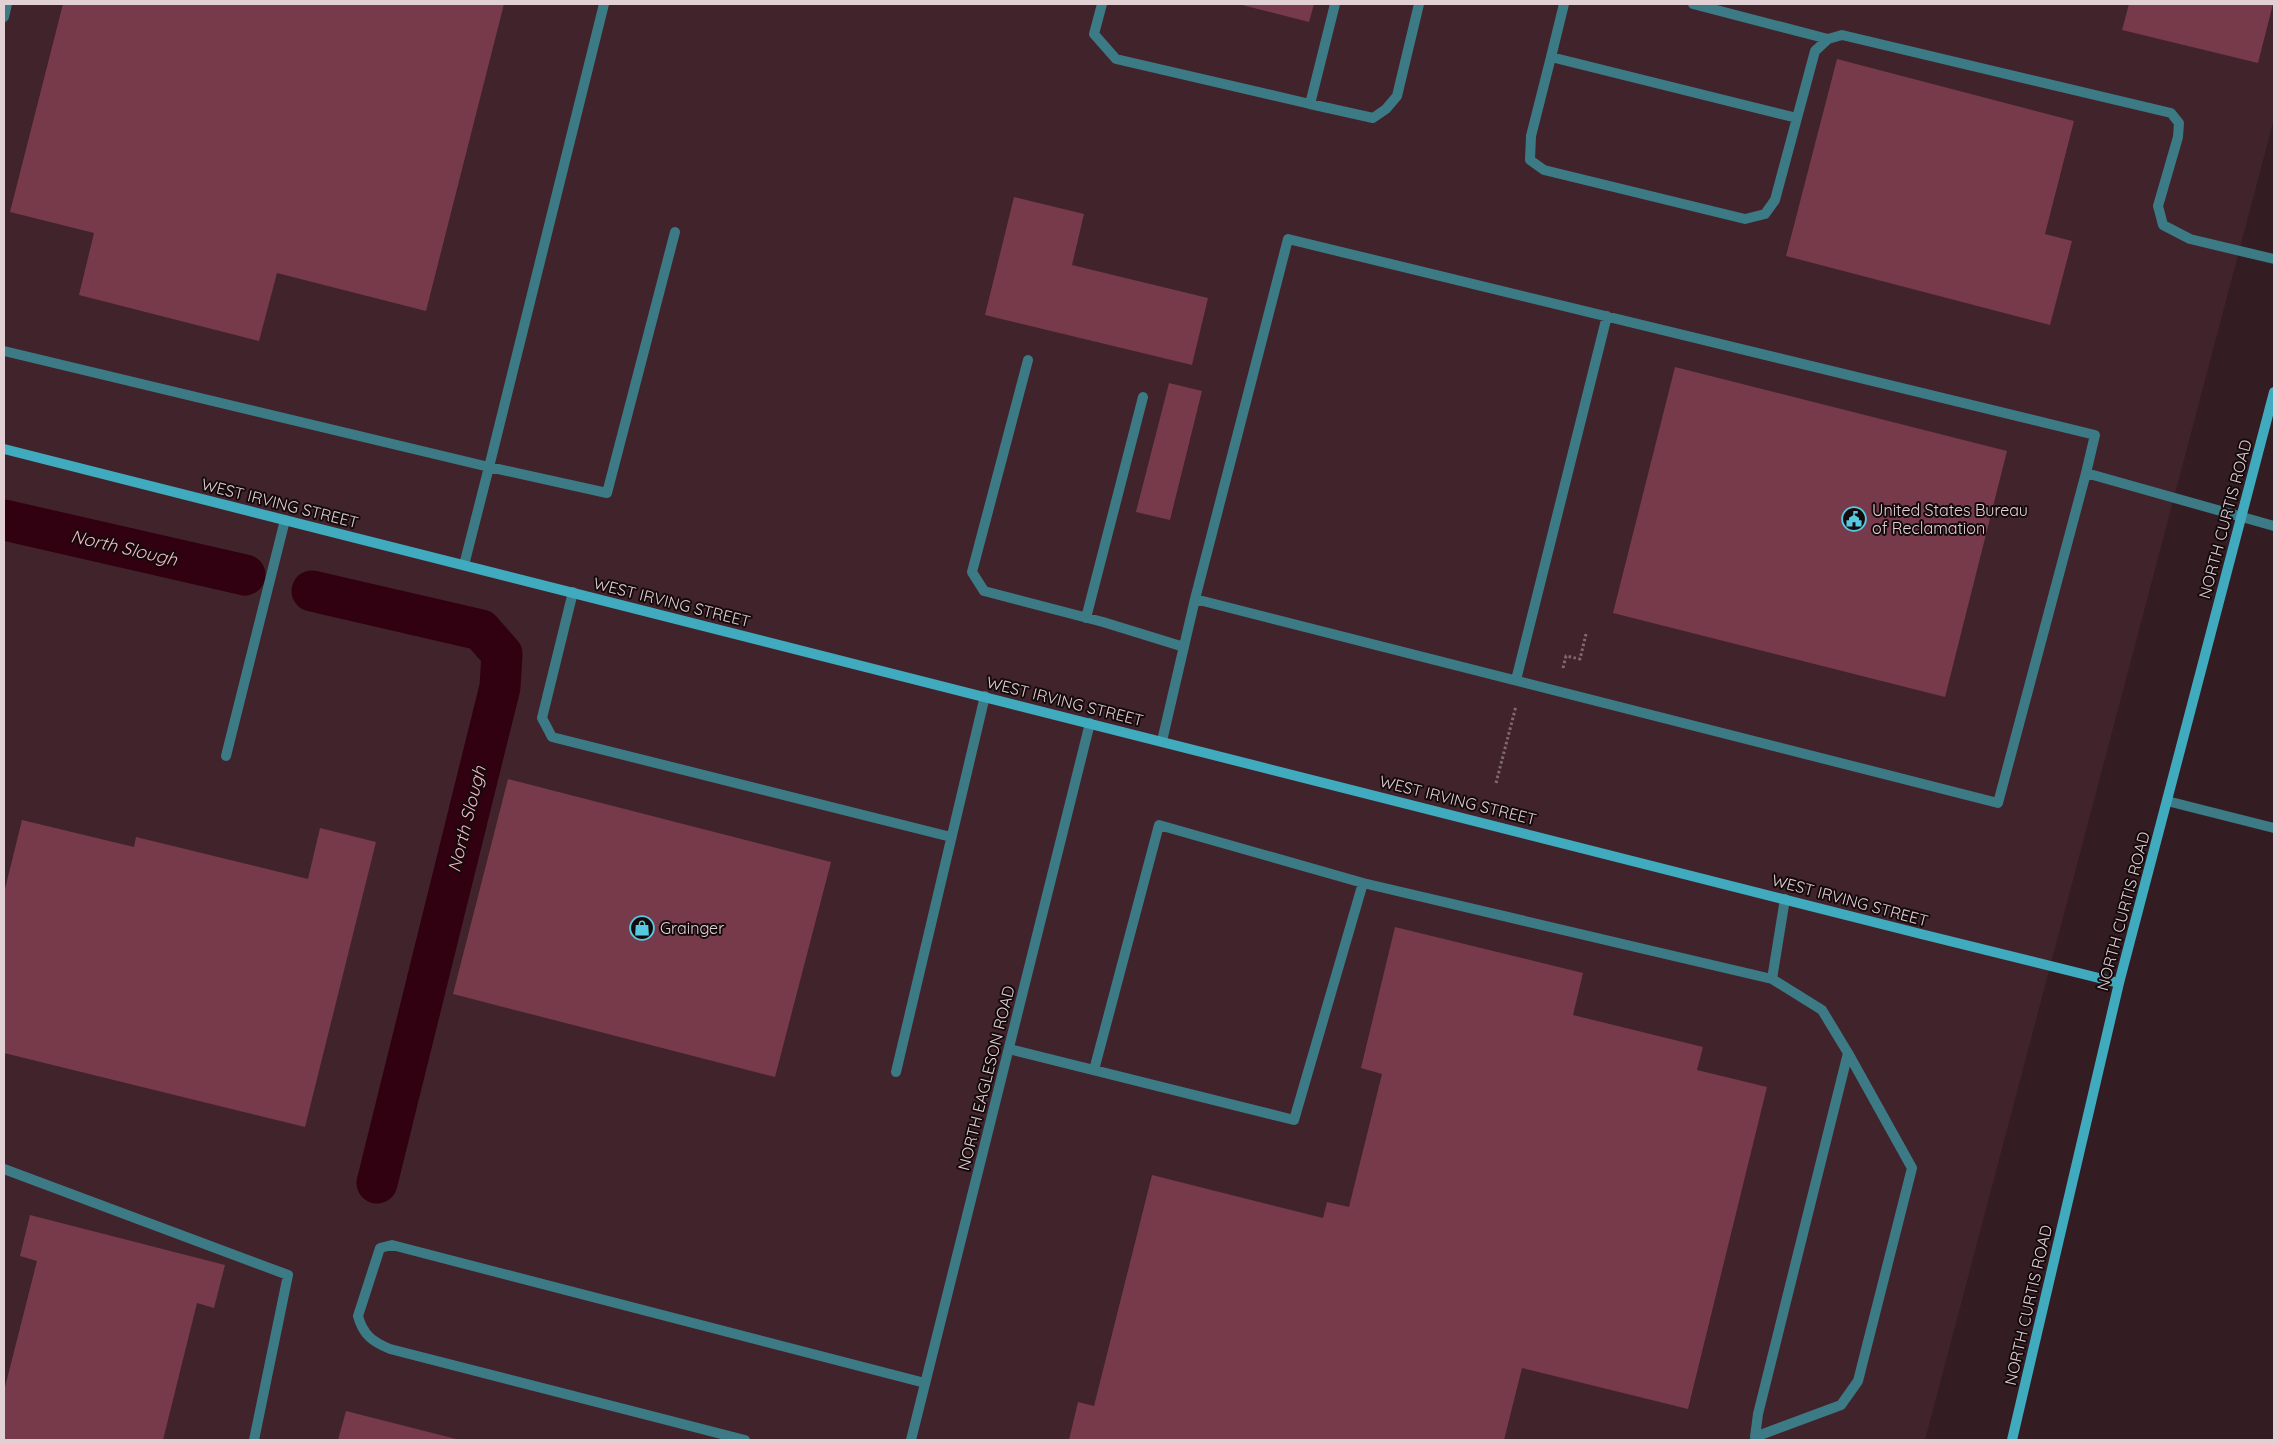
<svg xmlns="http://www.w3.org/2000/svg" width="2278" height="1444" font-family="Quicksand,sans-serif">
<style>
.built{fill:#41232b}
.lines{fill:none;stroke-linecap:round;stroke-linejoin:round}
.canal{stroke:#310011;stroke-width:41}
.building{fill:#773a4b}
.path{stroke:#7e6a6f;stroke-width:3;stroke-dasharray:2.5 2.5;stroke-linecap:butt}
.lane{stroke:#3c7a86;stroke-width:10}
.street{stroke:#3c7a86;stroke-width:10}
.secondary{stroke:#40abbf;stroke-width:10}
.labels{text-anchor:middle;stroke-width:4;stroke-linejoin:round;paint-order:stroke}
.street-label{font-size:16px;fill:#e1d0d4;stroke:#140a0c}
.poi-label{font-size:16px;fill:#e1d0d4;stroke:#140a0c;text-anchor:start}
.water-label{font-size:18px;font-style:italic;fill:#f4b9c6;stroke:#140a0c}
</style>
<rect width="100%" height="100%" fill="#331c22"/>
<path class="built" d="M4 4H2274V119L1925 1440H4Z"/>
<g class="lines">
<path class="canal" d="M4 520 245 575
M312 591 481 630 502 654 500 687 377 1183"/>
</g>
<path class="building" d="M63 4H504L426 311 277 273 259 341 79 295 94 233 10 212Z
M1238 4H1314L1309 22Z
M2129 4H2273L2258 63 2122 30Z
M1837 59 2074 121 2045 234 2072 241 2050 325 1786 256Z
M1014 197 1084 214 1072 265 1208 298 1192 365 985 315Z
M1675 367 2007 451 1945 697 1613 613Z
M1169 383 1202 391 1170 520 1136 512Z
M508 779 831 862 775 1077 453 994Z
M22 820 134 847 136 837 308 879 320 828 376 842 305 1127 4 1053V893Z
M1395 927 1583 973 1573 1015 1703 1047 1697 1070 1767 1087 1688 1409 1522 1368 1504 1440H1069L1078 1402 1094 1406 1152 1175 1323 1218 1327 1202 1349 1207 1382 1074 1361 1068Z
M30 1215 225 1265 214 1308 197 1303 163 1440H4V1391L37 1261 20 1256Z
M346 1411 460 1440H338Z"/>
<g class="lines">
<path class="path" d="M1563 668 1566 656 1580 659 1586 634
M1496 783 1516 706"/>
<path class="lane" d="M604 4 489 467 607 493 675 232
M1102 4 1094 34 1116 59 1310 104 1335 4
M1693 4 1828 39
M4 17 7 4
M1551 57 1564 4
M1310 104 1373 118 1386 109 1397 96 1419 4
M1797 118 1551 57 1531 136 1530 160 1544 170 1745 219 1765 214 1775 200 1815 51 1828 39 1842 35 2171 113 2179 123 2178 137 2158 206 2163 225 2190 239 2274 259
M4 351 489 467 464 565
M1028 360 972 572 984 591 1103 622 1184 647
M2086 473 2095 435 1288 239 1195 599 1998 803 2086 473 2274 526
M573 592 542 718 552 737 951 837
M1086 618 1143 397
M1516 680 1607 316
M1162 741 1195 599
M226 756 285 520
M2167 801 2274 828
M1785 899 1772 979 1822 1010 1848 1053 1912 1168 1858 1381 1841 1405 1755 1437 1758 1414 1848 1053
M1009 1049 1294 1120 1363 883 1772 979
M1094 1070 1159 825 1363 883
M896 1072 985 696
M4 1169 288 1275 254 1440
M745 1440 390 1349C373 1342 363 1335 358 1316L380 1248 392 1245 925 1383"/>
<path class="street" d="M911 1440 1090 723"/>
<path class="secondary" d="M4 449 1921 934 2119 983
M2012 1440 2119 983 2274 392"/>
</g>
<defs>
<g id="civic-ring" transform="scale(1.25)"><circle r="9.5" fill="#140a0c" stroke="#56c9e0" stroke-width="1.5"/><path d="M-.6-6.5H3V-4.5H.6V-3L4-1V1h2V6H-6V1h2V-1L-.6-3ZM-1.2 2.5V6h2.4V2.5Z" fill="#56c9e0"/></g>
<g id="shop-ring" transform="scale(1.25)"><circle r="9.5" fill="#140a0c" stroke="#56c9e0" stroke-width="1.5"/><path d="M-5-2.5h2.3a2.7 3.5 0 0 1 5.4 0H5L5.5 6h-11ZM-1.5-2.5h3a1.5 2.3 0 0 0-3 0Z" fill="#56c9e0"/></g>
</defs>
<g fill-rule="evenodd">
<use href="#civic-ring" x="1854" y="519"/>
<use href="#shop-ring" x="642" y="928"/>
</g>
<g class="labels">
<g class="street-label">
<text transform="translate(280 503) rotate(14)" y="6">WEST IRVING STREET</text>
<text transform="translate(2225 519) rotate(-75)" y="6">NORTH CURTIS ROAD</text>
<text transform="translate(672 602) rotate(14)" y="6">WEST IRVING STREET</text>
<text transform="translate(1065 701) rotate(14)" y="6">WEST IRVING STREET</text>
<text transform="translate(1458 800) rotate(14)" y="6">WEST IRVING STREET</text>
<text transform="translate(1850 900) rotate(15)" y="6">WEST IRVING STREET</text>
<text transform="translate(2123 911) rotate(-75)" y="6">NORTH CURTIS ROAD</text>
<text transform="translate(986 1078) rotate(-76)" y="6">NORTH EAGLESON ROAD</text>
<text transform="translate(2028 1305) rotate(-77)" y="6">NORTH CURTIS ROAD</text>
</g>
<g class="poi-label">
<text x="1872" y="516">United States Bureau<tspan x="1872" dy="18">of Reclamation</tspan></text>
<text x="660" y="934">Grainger</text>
</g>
<g class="water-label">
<text transform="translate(124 548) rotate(13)" y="6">North Slough</text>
<text transform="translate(467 819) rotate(-76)" y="6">North Slough</text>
</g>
</g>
<rect width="2278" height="1444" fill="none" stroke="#e1d0d4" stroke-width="10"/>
</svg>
